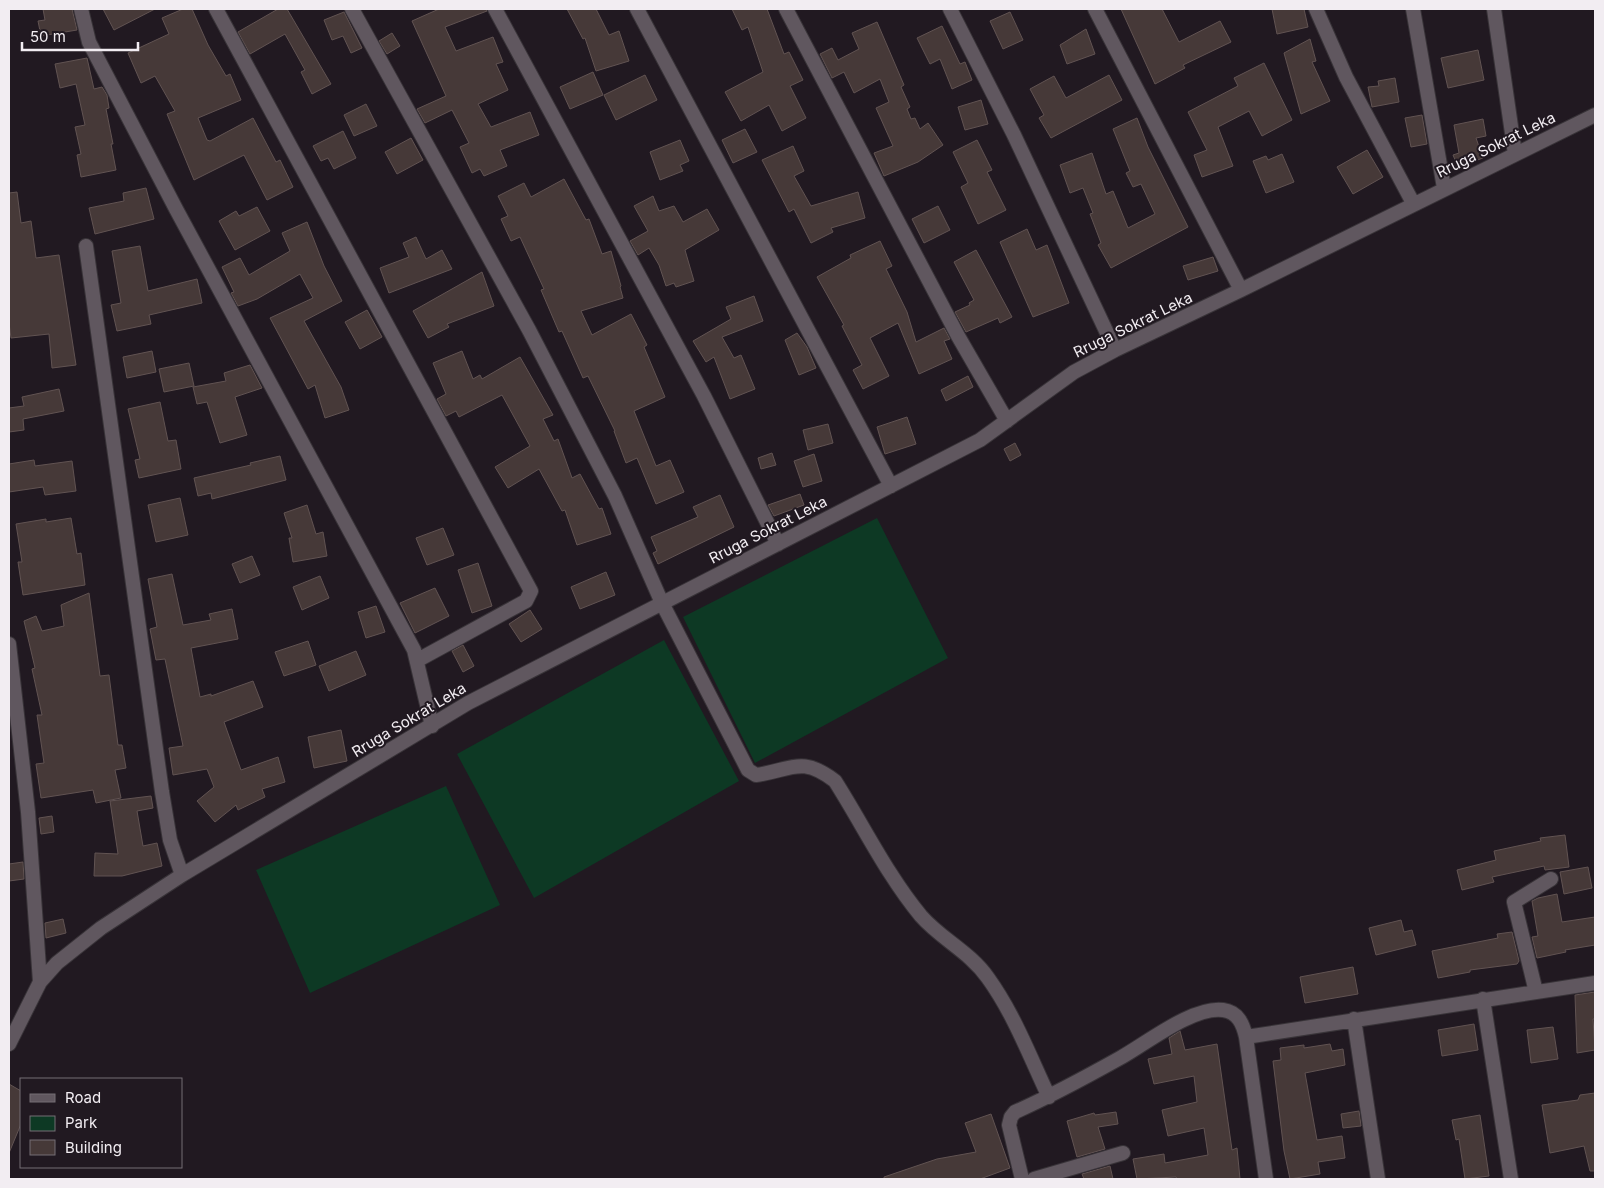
<svg xmlns="http://www.w3.org/2000/svg" width="1604" height="1188" font-family="Inter,sans-serif">
<style>
.green{fill:#0d3924}
.building{fill:#463938;stroke:#615352}
.lines{fill:none;stroke-linecap:round;stroke-linejoin:round}
.street-casing{stroke:#383338;stroke-width:16}
.street{stroke:#60575f;stroke-width:14}
.labels{text-anchor:middle;stroke-width:4;stroke-linejoin:round;paint-order:stroke}
.street-label{font-size:15px;fill:#f2edf2;stroke:#211921}
</style>
<rect width="100%" height="100%" fill="#211921"/>
<path class="green" d="M877 518 948 658 755 763 683 617Z
M664 640 739 781 534 898 457 754Z
M446 786 500 905 310 993 256 870Z"/>
<path class="building" d="M43 9H72L77 30 41 36 38 21 45 20Z
M103 9H155L114 30Z
M183 9H192L208 45 226 76 230 74 241 100 198 118 207 140 210 141 253 118 276 162 280 160 293 187 267 200 244 155 194 180 167 114 175 111 155 76 141 83 128 53 169 34 162 18Z
M278 9H287L331 84 312 94 301 72 305 70 285 34 250 54 238 32Z
M439 9H486L487 11 445 27 456 51 493 37 503 62 496 64 508 90 478 104 491 127 530 112 539 135 500 150 507 166 484 176 480 169 472 173 460 147 469 143 452 110 425 123 417 109 446 96 412 21Z
M567 9H596L609 35 619 31 629 61 596 71 585 38 583 39Z
M732 9H767L784 54 789 52 803 80 790 86 806 118 782 131 769 105 741 121 725 92 763 72 748 27 742 30Z
M1121 9H1162L1179 42 1220 21 1231 42 1183 65 1185 68 1155 84Z
M1272 9H1304L1308 27 1277 34Z
M344 12 362 48 351 53 343 36 332 40 324 20Z
M1010 12 1023 40 1003 49 990 21Z
M877 22 904 85 901 87 910 107 907 109 911 119 915 118 920 129 928 123 943 145 918 162 884 176 874 153 893 146 876 108 889 102 880 79 854 93 844 72 832 78 820 54 832 48 838 60 859 49 852 33Z
M942 26 960 64 965 62 972 80 952 89 940 59 930 64 917 38Z
M1086 29 1095 54 1067 64 1060 45Z
M392 33 400 46 387 54 379 41Z
M1310 39 1316 61 1312 62 1330 101 1301 114 1284 53Z
M1478 50 1484 80 1448 88 1441 58Z
M87 58 94 89 102 87 107 95 109 108 106 109 113 144H111L116 170 81 177 77 155 81 154 75 127 85 125 76 84 60 88 55 64Z
M1264 63 1292 120 1262 136 1249 111 1218 127 1233 166 1202 177 1194 155 1207 150 1188 112 1238 86 1234 78Z
M593 72 603 95 570 109 560 87Z
M645 75 657 100 616 120 604 95Z
M1109 75 1122 100 1051 138 1039 118 1044 115 1030 89 1054 76 1066 98Z
M1395 78 1399 102 1372 107 1368 87 1379 86 1378 81Z
M981 100 988 124 965 130 958 107Z
M366 104 377 126 354 136 344 115Z
M1422 115 1427 144 1411 147 1405 118Z
M1137 118 1148 147 1188 227 1111 268 1098 245 1101 243 1090 214 1093 213 1083 188 1070 193 1060 165 1092 153 1106 194 1113 191 1128 228 1155 214 1141 184 1133 187 1126 173 1130 171 1113 129Z
M1483 119 1486 136 1476 138 1483 158 1458 167 1453 155 1459 153 1454 125Z
M745 129 757 152 733 163 722 140Z
M343 131 356 158 334 169 328 158 321 161 313 146Z
M411 138 423 160 397 174 385 152Z
M680 140 689 161 680 165 683 171 660 180 650 152Z
M977 140 992 170 987 172 1006 210 978 224 961 187 968 183 953 152Z
M793 146 804 171 794 176 811 206 858 192 865 218 831 228 833 232 811 243 794 209 789 212 762 160Z
M1367 150 1383 177 1353 194 1337 167Z
M1282 154 1294 182 1266 193 1253 161 1266 156 1268 160Z
M564 179 586 220 589 219 602 254 611 251 621 286 620 287 623 298 581 311 592 335 631 314 647 345 644 347 665 397 634 411 656 466 670 460 684 492 656 504 637 458 626 463 614 431H615L588 376 583 378 562 331 559 332 541 290 544 289 520 237 511 241 501 219 508 216 498 196 524 183 531 197Z
M146 188 154 219 95 234 89 208 124 201 123 193Z
M17 192 21 223 31 221 36 258 59 255 76 365 52 368 49 334 11 338 9 323V193Z
M653 196 659 211 674 206 683 222 707 209 719 230 685 250 694 281 676 287 674 283 666 286 659 265 649 248 638 255 630 241 648 231 634 206Z
M938 206 950 230 924 243 912 219Z
M257 207 270 231 235 250 219 221 236 211 239 216Z
M307 222 324 266 342 301 304 321 341 387 349 410 325 418 315 385 308 389 270 318 313 298 301 276 300 274 257 299 238 306 231 293 234 292 222 267 240 258 249 275 290 251 282 233Z
M1027 229 1036 250 1047 245 1069 303 1033 317 1000 242Z
M416 237 426 259 442 250 452 269 389 293 380 268 409 257 403 243Z
M880 241 892 266 886 269 907 312 916 342 944 328 950 339 944 341 952 359 919 374 898 323 870 338 889 376 863 389 853 370 862 365 842 326 844 325 817 277 851 258 850 255Z
M140 246 148 291 197 279 202 303 149 315 151 324 117 331 111 305 121 303 112 251Z
M976 250 1012 317 1000 323 998 318 966 332 955 312 970 305 969 303 974 300 954 262Z
M1213 257 1218 271 1188 280 1183 266Z
M482 272 494 306 447 324 449 327 428 338 413 311Z
M754 296 763 321 722 337 734 358 741 355 755 389 730 399 714 357 706 362 693 341 731 319 726 307Z
M367 310 382 337 360 349 345 322Z
M797 333 807 347 816 368 799 375 785 340Z
M152 351 156 372 127 378 123 357Z
M462 351 473 379 480 375 482 379 520 357 553 415 543 419 554 441 558 439 572 478 580 474 599 509 602 508 611 534 577 545 565 510 562 511 539 469 508 488 495 467 530 446 502 395 459 417 456 411 446 416 437 399 446 394 433 363Z
M189 363 194 386 164 392 159 369Z
M250 365 262 388 235 397 247 435 220 443 207 402 197 404 193 387 226 381 224 373Z
M968 376 973 387 946 401 941 390Z
M59 389 64 411 23 419 24 430 9 432V408L24 406 22 397Z
M160 402 168 441 176 440 181 469 139 478 135 460 140 459 128 409Z
M907 417 916 444 885 454 877 427Z
M828 424 833 443 808 450 803 430Z
M1015 443 1021 455 1010 461 1004 449Z
M772 453 776 465 761 469 758 458Z
M814 454 822 481 803 487 794 461Z
M280 456 286 480 212 499 211 493 198 496 194 478 251 465 250 463Z
M34 460 35 466 72 461 76 491 45 495 43 487 9 492V464Z
M800 494 804 505 774 516 768 505Z
M720 495 734 527 658 564 653 553 657 551 651 537 698 517 693 507Z
M180 498 188 535 156 542 148 505Z
M307 505 316 534 323 532 327 556 293 562 289 538H292L284 513Z
M71 518 77 554 81 553 85 585 23 595 18 562H22L16 524 46 519V522Z
M443 528 454 555 427 565 416 538Z
M252 556 260 575 240 583 232 564Z
M478 563 492 606 472 613 458 570Z
M606 572 615 595 580 609 571 587Z
M172 574 183 625 211 620 209 614 232 609 238 639 191 648 200 697 211 694V696L253 681 263 707 224 722 241 770 278 757 285 782 262 789 265 797 238 810 236 805 215 822 197 801 214 787 207 769 173 775 169 748 183 746 165 659 156 660 150 629 157 627 148 579Z
M320 576 329 598 302 610 293 587Z
M435 588 449 616 415 633 400 603Z
M89 593 100 676 109 675 118 745H122L126 768 115 770 121 798 96 803 93 790 41 798 36 764 44 763 37 715H42L32 669 35 668 24 621 36 616 42 631 64 626 61 605Z
M376 606 385 632 366 638 358 612Z
M530 610 542 629 521 642 509 624Z
M308 641 316 665 284 676 275 652Z
M463 645 474 666 463 672 452 651Z
M356 651 366 675 329 691 319 666Z
M341 730 347 761 314 768 308 737Z
M151 796 153 808 137 811 143 846 157 843 162 866 122 876H94L95 853 118 854 110 801Z
M52 816 54 832 41 834 39 818Z
M1565 835 1569 867 1545 870 1544 866 1492 877 1494 882 1462 890 1457 870 1496 860 1494 851 1541 841 1540 838Z
M23 862 24 879 9 881V864Z
M1588 867 1592 888 1564 894 1560 872Z
M1557 894 1562 922 1595 917V945L1565 950 1566 952 1537 958 1532 937 1538 936 1532 901 1538 898Z
M63 919 66 933 46 938 45 923Z
M1401 920 1404 932 1412 930 1416 945 1376 955 1369 928Z
M1512 932 1519 961 1517 964 1470 970V972L1438 978 1432 951 1498 938 1497 934Z
M1353 967 1358 994 1305 1003 1300 977Z
M1595 992V1019H1593L1595 1050 1577 1053 1575 995Z
M1474 1024 1478 1050 1442 1056 1438 1030Z
M1553 1027 1558 1059 1531 1063 1527 1030Z
M1180 1031 1185 1050 1217 1044 1232 1150 1237 1148 1240 1179H1177L1176 1177 1137 1179 1133 1159 1164 1154 1165 1163 1208 1155 1204 1128 1168 1136 1162 1110 1197 1102 1194 1076 1154 1084 1148 1059 1172 1054 1169 1038Z
M1330 1044 1332 1051 1343 1049 1345 1065 1305 1073 1317 1140 1342 1136 1345 1158 1318 1162 1320 1174 1290 1179 1284 1151 1273 1061 1281 1060 1280 1048 1304 1045V1048Z
M9 1084 21 1091V1124L9 1153Z
M1595 1093V1171H1590L1584 1146 1550 1153 1542 1105 1578 1100 1580 1095Z
M1359 1111 1361 1126 1343 1128 1341 1114Z
M1116 1112 1118 1124 1098 1127 1105 1149 1077 1157 1067 1121 1094 1113 1095 1115Z
M991 1114 1010 1168 980 1179H884V1177L937 1159 976 1152 965 1123Z
M1480 1115 1489 1176 1465 1179 1459 1139 1456 1140 1452 1120Z
M1110 1166 1113 1179H1084L1082 1174Z"/>
<g class="lines">
<g class="street-casing">
<path id="street" d="M81 9 89 42 176 209 414 650 432 726
M216 9 531 591 526 601 418 660
M352 9 529 330 615 496 662 603 748 770 756 775C792 770 801 755 835 781 863 825 887 875 921 916 941 939 970 952 988 978 1014 1014 1030 1057 1049 1097
M495 9 704 396 778 544
M637 9 891 486
M786 9 958 336 1007 421
M950 9 1014 135 1115 350
M1095 9 1241 290
M1316 9 1346 77 1413 203
M1413 9 1444 188
M1494 9 1515 154
M86 246 162 792 170 840 182 875
M9 644 28 812 40 982
M1536 992 1514 902 1551 879
M1483 999 1511 1179
M1354 1019 1378 1179
M9 1044 40 982 57 963 101 928 182 875 468 703 980 440 1074 372 1115 350 1241 290 1595 115
M1022 1179 1009 1125 1011 1117 1015 1112C1051 1096 1086 1077 1120 1058 1147 1043 1193 1006 1223 1010 1238 1012 1243 1024 1246 1037
M1034 1179 1123 1153
M1266 1179 1246 1037 1595 983"/>
</g>
<use href="#street" class="street"/>
</g>
<g class="labels">
<g class="street-label">
<text transform="translate(1496 145) rotate(-26)" y="5">Rruga Sokrat Leka</text>
<text transform="translate(1133 325) rotate(-26)" y="5">Rruga Sokrat Leka</text>
<text transform="translate(768 530) rotate(-27)" y="5">Rruga Sokrat Leka</text>
<text transform="translate(409 720) rotate(-31)" y="5">Rruga Sokrat Leka</text>
</g>
</g>
<rect width="1604" height="1188" fill="none" stroke="#f2edf2" stroke-width="20"/>
<rect x="20" y="1078" width="162" height="90" fill="#211921" stroke="#756e75"/>
<rect x="30" y="1094" width="25" height="8" fill="#60575f" stroke="#756e75"/>
<text x="65" y="1103" font-size="15" fill="#f2edf2">Road</text>
<rect x="30" y="1116" width="25" height="15" fill="#0d3924" stroke="#756e75"/>
<text x="65" y="1128" font-size="15" fill="#f2edf2">Park</text>
<rect x="30" y="1140" width="25" height="15" fill="#463938" stroke="#756e75"/>
<text x="65" y="1153" font-size="15" fill="#f2edf2">Building</text>
<path d="M22 42v8h116v-8" fill="none" stroke="#f2edf2" stroke-width="2.5"/>
<text x="30" y="42" font-size="15" fill="#f2edf2" stroke="#211921" stroke-width="4" paint-order="stroke">50 m</text>
</svg>
